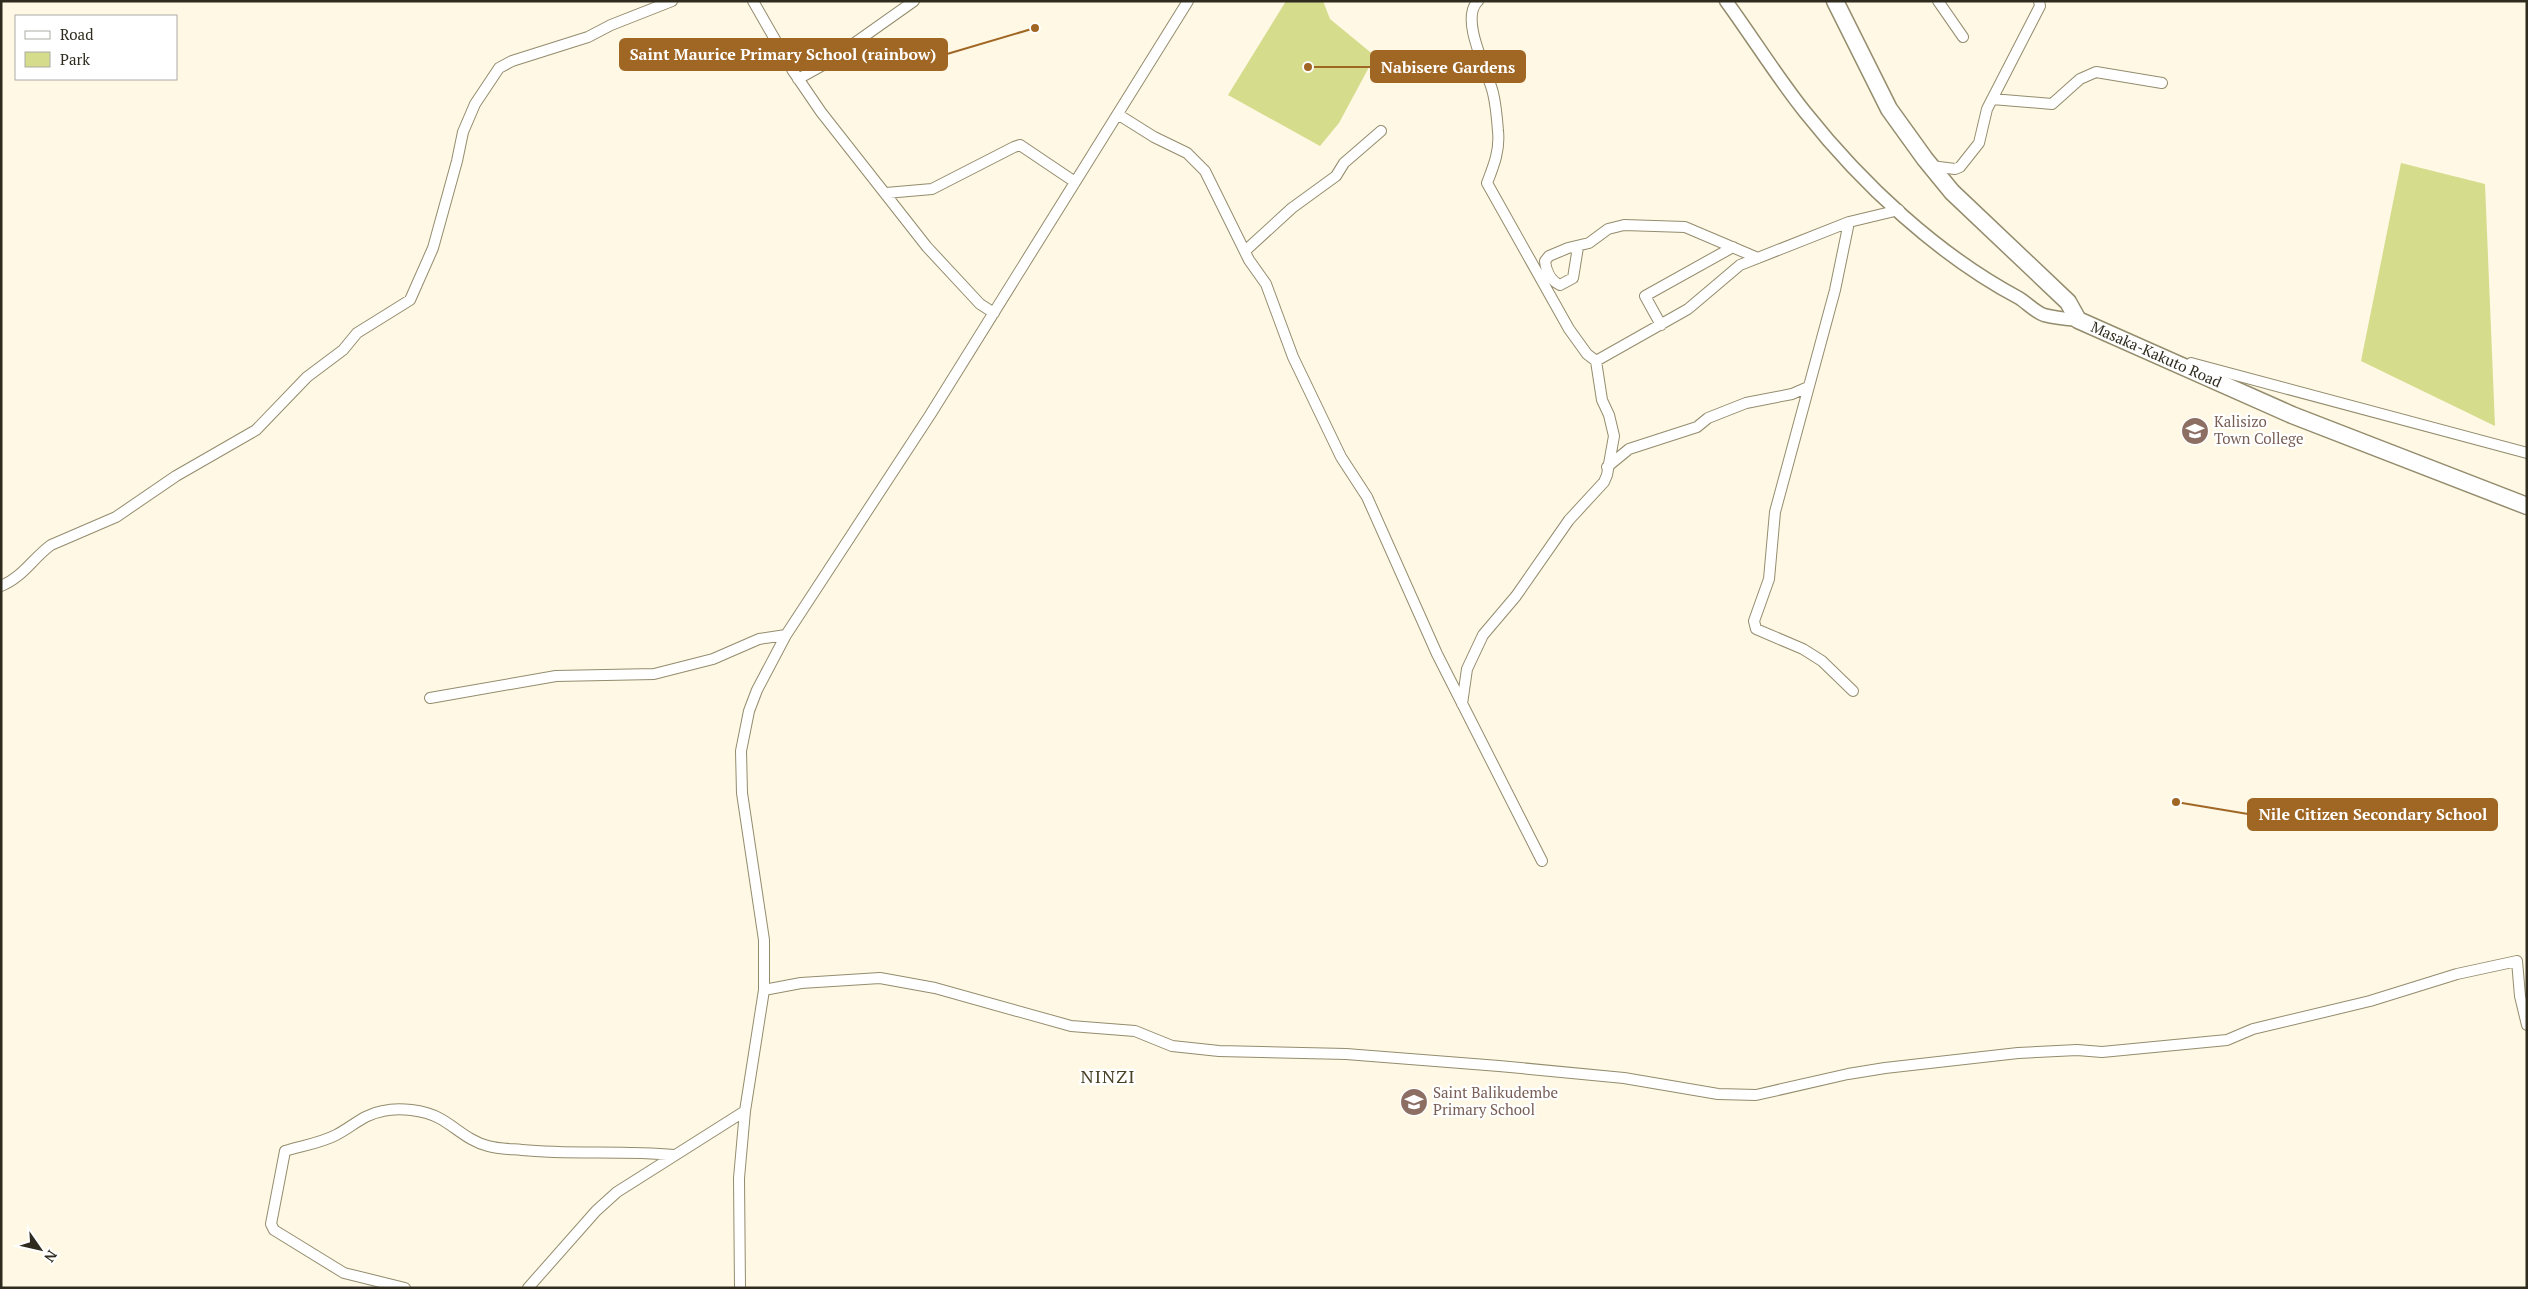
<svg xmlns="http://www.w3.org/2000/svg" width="2528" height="1289" font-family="'PT Serif',serif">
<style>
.green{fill:#d5dc8c}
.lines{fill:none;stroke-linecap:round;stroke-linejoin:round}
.minor-casing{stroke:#948c6d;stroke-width:12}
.tertiary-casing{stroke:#948c6d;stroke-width:15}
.trunk-casing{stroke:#948c6d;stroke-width:19}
.minor{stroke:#fff;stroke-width:10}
.tertiary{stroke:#fff;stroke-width:12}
.trunk{stroke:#fff;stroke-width:16}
.labels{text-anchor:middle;stroke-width:4.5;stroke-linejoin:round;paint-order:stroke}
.street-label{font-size:15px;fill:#2f2c1f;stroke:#fff}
.education-label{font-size:15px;fill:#785e54;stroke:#fff;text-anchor:start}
.quarter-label{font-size:18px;letter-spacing:1px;fill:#4a4225;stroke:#fff}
.leader{fill:none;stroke:#a06624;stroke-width:2}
.callout-dot{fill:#a06624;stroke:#fff;stroke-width:2}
.callout{fill:#a06624;stroke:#a06624;stroke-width:2}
.callout-label{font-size:16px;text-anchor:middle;font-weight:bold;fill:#fff}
</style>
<rect width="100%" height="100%" fill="#fef8e4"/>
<path class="green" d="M1286 1H1323L1330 19 1375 56 1339 123 1320 146 1228 95Z
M2401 163 2485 184 2495 426 2361 361Z"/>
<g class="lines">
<g class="minor-casing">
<path id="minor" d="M753 1 793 71 821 112 927 247 980 304 994 313
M1938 1 1963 37
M798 79 825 64 914 1
M1992 99 2052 104 2080 79 2096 72 2162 83
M1119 115 1154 137 1187 153 1205 171 1249 260 1266 284 1293 357 1341 457 1367 497 1437 654 1542 861
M1931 166 1955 169 1960 167 1979 143 1987 109 2040 6 2039 1
M886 193 932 189 1014 147 1020 145 1075 182
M1578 247 1573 278 1560 285C1551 281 1546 271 1545 261L1549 256 1568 248 1589 243 1608 229 1624 225 1685 227 1758 258
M1245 251 1292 208 1336 176 1344 163 1381 131
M1661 325 1645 296 1733 247
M1596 361 1688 309 1740 265 1849 222
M2191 363 2527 453
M1607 467 1629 449 1697 427 1708 418 1746 403 1792 394 1808 387
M1 586C23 577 33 558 51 545L116 517 176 476 256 430 307 377 343 350 357 333 410 300 433 248 457 161 463 132 475 104 499 68 512 61 588 37 611 25 672 1
M1853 691 1822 661 1803 649 1756 629 1754 621 1769 579 1775 512 1835 290 1849 222 1899 210
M430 698 556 676 654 674 713 659 759 639 786 635
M1462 704 1467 669 1483 635 1516 596 1569 520 1604 482 1607 475 1614 436 1609 415 1602 400 1596 361 1587 354 1569 329 1487 183C1494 165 1500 150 1498 131 1497 118 1496 105 1493 93 1488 71 1459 19 1478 1
M764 990 801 983 880 978 935 988 1071 1026 1135 1031 1172 1046 1219 1051 1346 1054 1499 1066 1624 1078 1718 1094 1756 1095 1848 1074 1885 1068 2018 1053 2077 1050 2102 1052 2227 1040 2253 1029 2370 1001 2457 974 2517 961 2520 996 2527 1025
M405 1288 344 1273 274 1230 271 1224 285 1151C301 1146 321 1143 336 1135 352 1127 364 1114 383 1111 399 1107 424 1110 439 1118 456 1127 468 1141 488 1146 498 1149 511 1149 522 1150 572 1155 623 1150 674 1155
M528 1288 596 1211 617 1192 745 1111
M740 1288 739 1178 745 1111 764 990V940L742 793 741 751 749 711 757 690 786 635 930 415 1188 1"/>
</g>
<g class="tertiary-casing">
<path id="tertiary" d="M1726 1C1753 38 1777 77 1805 112 1862 184 1938 255 2019 298 2027 303 2035 312 2044 315 2055 318 2067 319 2078 320"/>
</g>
<g class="trunk-casing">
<g id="trunk">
<path id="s1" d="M1835 1 1889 109 1925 159 1952 192 2068 302 2078 320 2292 415 2527 506"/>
</g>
</g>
<use href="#minor" class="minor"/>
<use href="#tertiary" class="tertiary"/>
<use href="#trunk" class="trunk"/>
</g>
<defs>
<g id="school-disc" transform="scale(1.4375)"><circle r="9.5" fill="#8d6e63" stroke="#fff"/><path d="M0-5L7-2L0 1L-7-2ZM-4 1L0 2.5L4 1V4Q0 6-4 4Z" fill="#fff"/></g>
</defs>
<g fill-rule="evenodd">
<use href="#school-disc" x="2195" y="431"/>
<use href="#school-disc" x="1414" y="1102"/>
</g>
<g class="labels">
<g class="street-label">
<text dy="5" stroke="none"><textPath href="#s1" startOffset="491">Masaka-Kakuto Road</textPath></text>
</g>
<g class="education-label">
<text x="2214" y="427">Kalisizo<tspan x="2214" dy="17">Town College</tspan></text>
<text x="1433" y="1098">Saint Balikudembe<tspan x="1433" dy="17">Primary School</tspan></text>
</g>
<g class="quarter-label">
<text x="1108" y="1083">NINZI</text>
</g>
</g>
<path class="leader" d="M1035 28L947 54M1308 67L1371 67M2176 802L2248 814"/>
<g class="callout-dot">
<circle cx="1035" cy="28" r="5"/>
<circle cx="1308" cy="67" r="5"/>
<circle cx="2176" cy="802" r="5"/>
</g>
<g class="callout">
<rect x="620" y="39" width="327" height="31" rx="5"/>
<rect x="1371" y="51" width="154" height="31" rx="5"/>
<rect x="2248" y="799" width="249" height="31" rx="5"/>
</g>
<g class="callout-label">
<text x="783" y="60">Saint Maurice Primary School (rainbow)</text>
<text x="1448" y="73">Nabisere Gardens</text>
<text x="2373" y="820">Nile Citizen Secondary School</text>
</g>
<rect width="2528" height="1289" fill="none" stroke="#2f2c1f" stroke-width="5"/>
<rect x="15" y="15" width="162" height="65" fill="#ffffff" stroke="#acaba5"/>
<rect x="25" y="31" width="25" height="8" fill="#ffffff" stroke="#acaba5"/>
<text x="60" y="40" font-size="15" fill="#2f2c1f">Road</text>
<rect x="25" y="52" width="25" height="15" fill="#d5dc8c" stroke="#acaba5"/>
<text x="60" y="65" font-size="15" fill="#2f2c1f">Park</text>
<g transform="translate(40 1249) rotate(124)" stroke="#ffffff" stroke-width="4" paint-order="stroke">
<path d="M0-4L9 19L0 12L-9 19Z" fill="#2f2c1f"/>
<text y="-8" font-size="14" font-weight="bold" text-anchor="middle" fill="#2f2c1f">N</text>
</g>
</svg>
